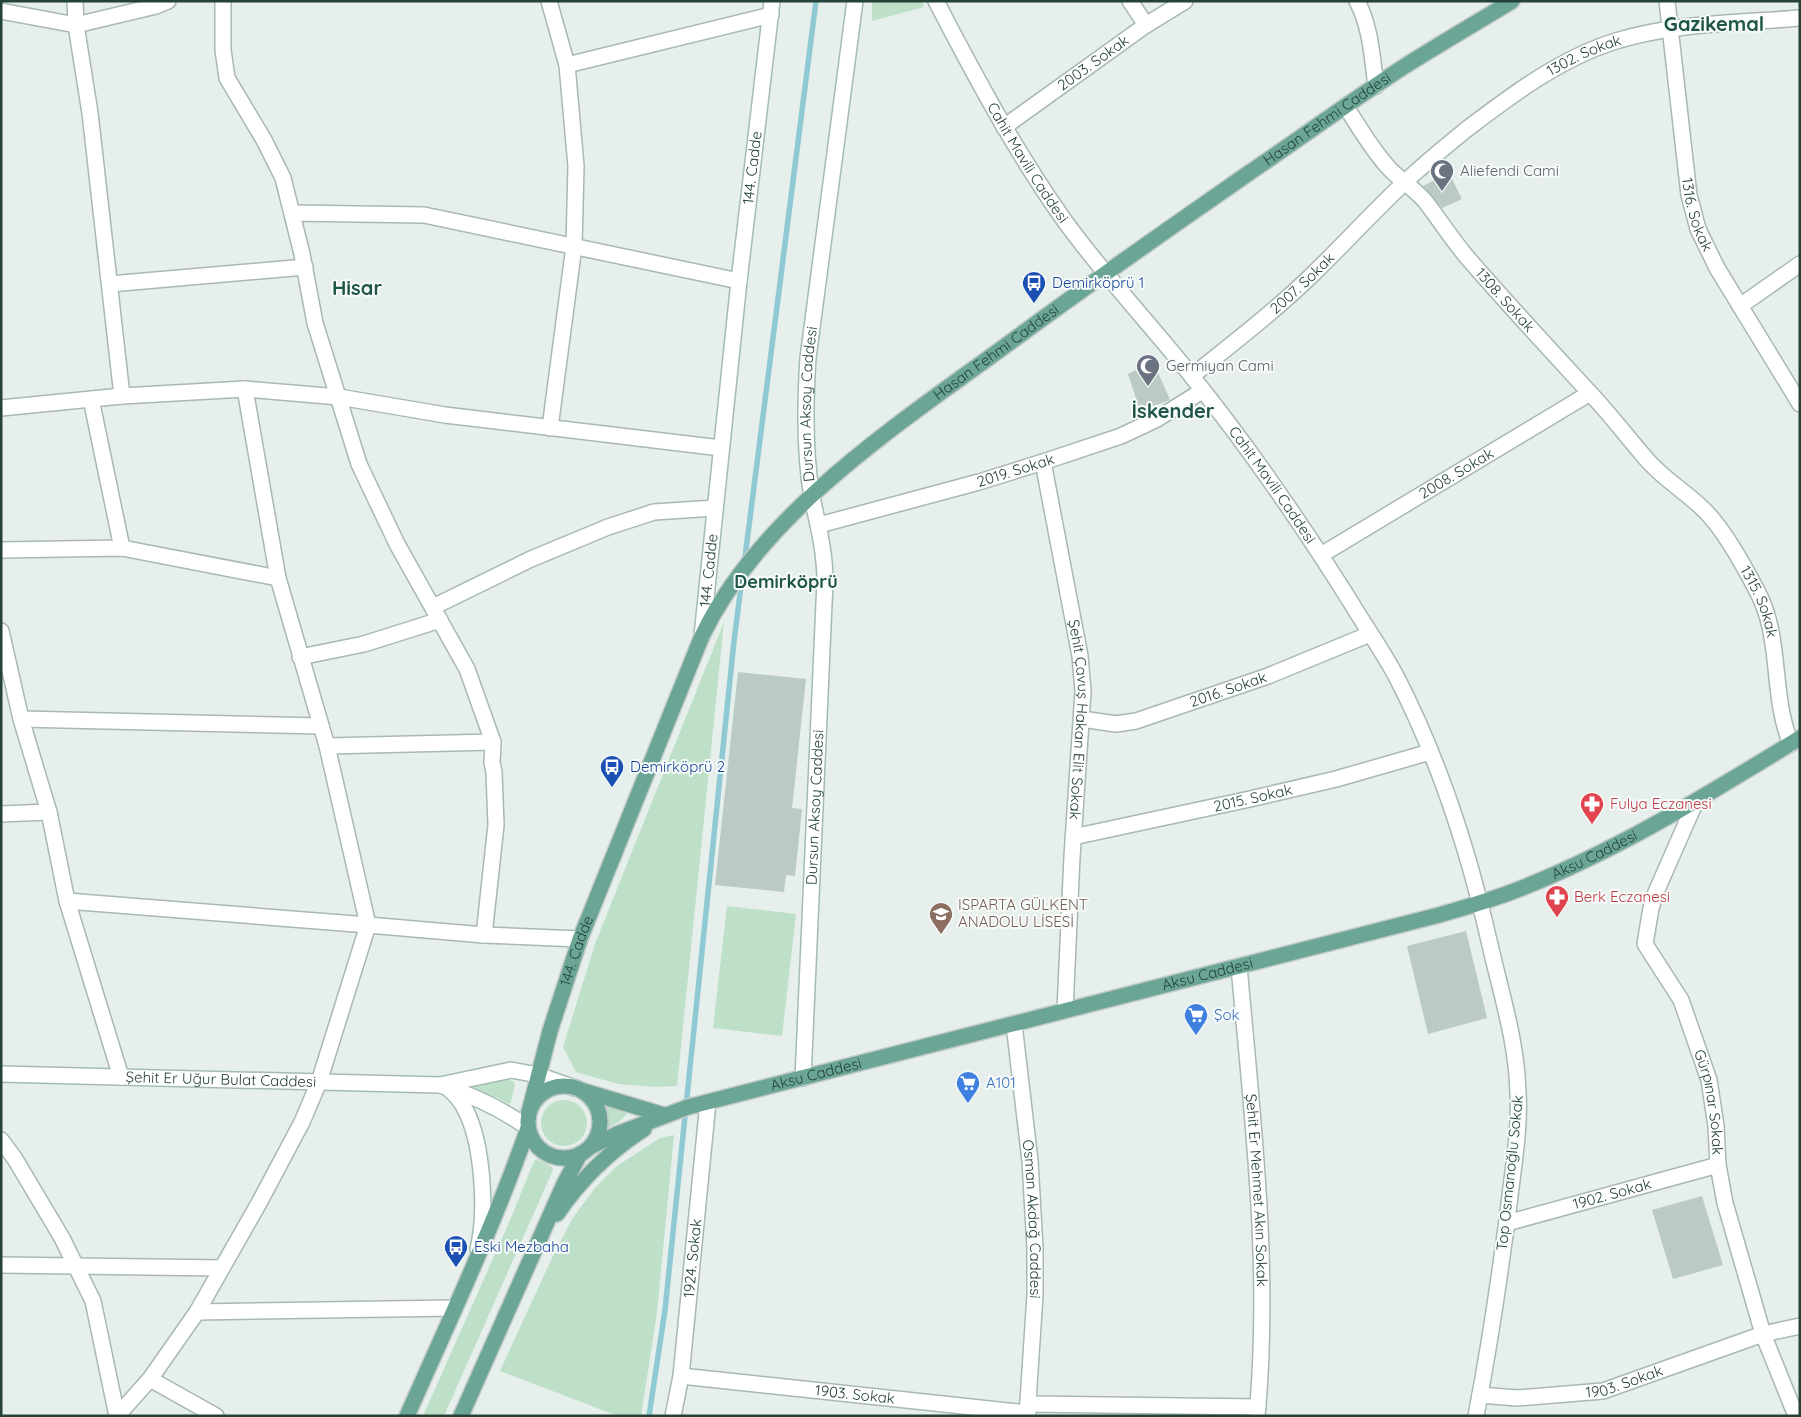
<svg xmlns="http://www.w3.org/2000/svg" width="1801" height="1417" font-family="Quicksand,sans-serif">
<style>
.green{fill:#bfe0c8}
.lines{fill:none;stroke-linecap:round;stroke-linejoin:round}
.stream{stroke:#8ec9d4;stroke-width:5.5}
.building{fill:#bbcac4}
.street-casing{stroke:#a8b8b2;stroke-width:18}
.secondary-casing{stroke:#a4bbb3;stroke-width:18}
.primary-casing{stroke:#c2cac8;stroke-width:18}
.street{stroke:#fff;stroke-width:15}
.secondary{stroke:#fff;stroke-width:15}
.primary{stroke:#6aa596;stroke-width:15}
.labels{text-anchor:middle;stroke-width:4;stroke-linejoin:round;paint-order:stroke}
.street-label{font-size:15px;fill:#24423a;stroke:#f7fbf9}
.worship-label{font-size:15px;fill:#5b616d;stroke:#f7fbf9;text-anchor:start}
.transit-label{font-size:15px;fill:#164399;stroke:#f7fbf9;text-anchor:start}
.health-label{font-size:15px;fill:#be3a42;stroke:#f7fbf9;text-anchor:start}
.education-label{font-size:15px;fill:#785e54;stroke:#f7fbf9;text-anchor:start}
.shop-label{font-size:15px;fill:#366cbe;stroke:#f7fbf9;text-anchor:start}
.quarter-label{font-size:18px;font-weight:bold;fill:#1f5548;stroke:#f7fbf9}
.district-label{font-size:20px;font-weight:bold;fill:#1f5548;stroke:#f7fbf9}
</style>
<rect width="100%" height="100%" fill="#e6efeb"/>
<path class="green" d="M872 1H922L924 7 872 21Z
M724 622 677 1086 656 1087 618 1084 576 1072 563 1047 595 944Z
M727 906 796 914 782 1036 713 1028Z
M506 1079 513 1081 515 1085 510 1105 500 1099 467 1086Z
M541 1123a23 23 0 1 1 46 0a23 23 0 1 1-46 0Z
M607 1105 625 1112 627 1114 620 1121 608 1128 603 1109Z
M674 1135 657 1313 641 1416H618L500 1371 552 1258 572 1219 595 1188 617 1166 660 1138Z
M537 1159 552 1167 553 1170 444 1416H423L511 1218 534 1161Z"/>
<g class="lines">
<path class="stream" d="M744 565 816 1
M649 1416 665 1310 734 641 742 579"/>
</g>
<path class="building" d="M1449 173 1462 199 1442 208 1423 186Z
M1153 361 1170 400 1140 411 1128 374Z
M738 672 806 679 792 808 802 809 795 876 786 875 784 892 715 885Z
M1466 931 1487 1018 1428 1034 1407 946Z
M1702 1196 1723 1265 1673 1279 1652 1210Z"/>
<g class="lines">
<g class="street-casing">
<g id="street">
<path d="M75 1 76 25 90 113 122 396"/>
<path d="M223 1V50L227 78 264 140 283 178 302 254 315 323 359 464 397 544 467 669 493 742 492 762 494 772 496 825 484 935"/>
<path d="M549 1 567 65 576 166 574 246 550 428"/>
<path id="s1" d="M936 1C975 76 1015 151 1064 220 1103 274 1149 323 1190 374 1248 446 1301 523 1350 601 1365 626 1382 650 1396 676 1440 761 1469 852 1490 945 1501 993 1517 1043 1518 1093 1520 1127 1514 1162 1510 1196 1501 1269 1490 1343 1476 1416"/>
<path d="M1130 1 1146 25"/>
<path d="M1357 1C1371 28 1372 57 1376 86"/>
<path id="s2" d="M1667 1 1689 195 1698 229 1717 268 1800 404"/>
<path d="M1 11 76 25 156 6 168 1"/>
<path d="M567 65 771 15"/>
<path id="s3" d="M1346 107C1359 127 1371 148 1387 166 1398 179 1414 188 1425 201 1439 219 1451 238 1466 256 1509 306 1555 355 1600 404 1617 423 1632 443 1649 462 1667 482 1691 495 1709 515 1726 534 1744 566 1756 589 1783 637 1770 694 1791 744"/>
<path id="s4" d="M1004 127 1146 25 1185 1"/>
<path d="M292 213 424 215 739 281"/>
<path d="M110 284 305 267"/>
<path d="M1740 306 1800 264"/>
<path id="s5" d="M1192 376C1233 343 1275 311 1313 274 1344 244 1373 212 1404 183 1424 164 1446 146 1467 129 1513 94 1561 58 1616 41 1675 23 1739 23 1800 18"/>
<path d="M91 399 122 548"/>
<path d="M1 408 122 396 245 389 339 397 445 415 721 448"/>
<path id="s6" d="M1043 462 1080 656 1083 691 1072 857 1065 1010"/>
<path id="s7" d="M819 525 979 482 1043 462 1121 436 1157 419 1202 391"/>
<path d="M1 550 122 548 278 578"/>
<path id="s8" d="M1321 555 1590 393"/>
<path d="M433 607 531 559 608 527 654 512 715 508"/>
<path d="M1 631 21 719 49 812 67 901 121 1077"/>
<path d="M300 657 364 644 440 620"/>
<path d="M21 719 321 726"/>
<path id="s9" d="M1082 719 1116 724 1136 721 1268 676 1370 634"/>
<path d="M327 746 493 742"/>
<path id="s10" d="M1696 801 1656 892 1651 908 1645 944 1681 1000 1709 1080 1716 1126 1718 1165 1725 1203 1763 1334 1796 1416"/>
<path d="M1 814 49 812"/>
<path id="s11" d="M1073 837 1250 799 1336 779 1430 752"/>
<path d="M67 901 368 925 484 935 580 939"/>
<path id="s12" d="M1239 966C1252 1115 1271 1266 1257 1416"/>
<path id="s13" d="M1014 1024 1030 1161 1035 1248V1295L1027 1416"/>
<path d="M1 1140 15 1159 62 1238 93 1301 117 1416"/>
<path id="s14" d="M1507 1223 1718 1165"/>
<path d="M1 1265 222 1268"/>
<path d="M197 1312 455 1308"/>
<path id="s15" d="M681 1376 1028 1413"/>
<path d="M150 1379 216 1416"/>
<path id="s16" d="M1480 1395 1517 1398 1603 1391 1763 1334 1800 1326"/>
<path d="M1029 1404 1258 1407"/>
<path d="M117 1416 150 1379 197 1312 259 1203 302 1122 319 1082 368 925 327 746 278 578 245 389"/>
<path id="s17" d="M673 1416 681 1376 708 1102"/>
</g>
</g>
<g class="secondary-casing">
<g id="secondary">
<path id="s18" d="M702 636 739 281 772 1"/>
<path id="s19" d="M1 1074 440 1085"/>
<path id="s20" d="M803 1078 825 581C825 552 818 525 812 497 804 452 805 404 808 358L855 1"/>
<path d="M448 1088C455 1094 461 1101 465 1109 483 1143 487 1212 478 1249"/>
<path d="M528 1128C501 1108 472 1095 440 1085L511 1070 538 1075 575 1088"/>
</g>
</g>
<g class="primary-casing">
<g id="primary">
<circle cx="564" cy="1122" r="36"/>
<path d="M584 1091 664 1115"/>
<path id="s21" d="M529 1112 550 1031 580 939 702 636C762 511 903 421 1012 341 1089 284 1167 230 1246 175 1299 139 1351 101 1405 66 1440 44 1476 23 1512 1"/>
<path id="s22" d="M590 1147 617 1134 688 1107 1439 915C1467 907 1495 899 1522 888 1620 849 1710 793 1800 738"/>
<path d="M557 1214C580 1180 610 1151 644 1129"/>
<path d="M407 1416C449 1321 494 1226 528 1128"/>
<path d="M461 1416 564 1184 580 1154"/>
</g>
</g>
<use href="#street" class="street"/>
<use href="#secondary" class="secondary"/>
<use href="#primary" class="primary"/>
</g>
<defs>
<g id="mosque-pin" transform="scale(1.25)"><path d="M0 17L-7.5 6A9.5 9.5 0 1 1 7.5 6Z" fill="#6b7280" stroke="#f7fbf9"/><path d="M3.5-4.9A6 6 0 1 0 3.5 4.9A5 5 0 1 1 3.5-4.9Z" fill="#fff"/></g>
<g id="bus-pin" transform="scale(1.25)"><path d="M0 17L-7.5 6A9.5 9.5 0 1 1 7.5 6Z" fill="#1a4fb4" stroke="#f7fbf9"/><path d="M-5-6H5V4H4V6H2V4H-2V6H-4V4H-5ZM-3.5-4V0h7V-4ZM-3.5 1.2v1.5H-2V1.2ZM2 1.2v1.5H3.5V1.2Z" fill="#fff"/></g>
<g id="pharmacy-pin" transform="scale(1.25)"><path d="M0 17L-7.5 6A9.5 9.5 0 1 1 7.5 6Z" fill="#e0444e" stroke="#f7fbf9"/><path d="M-2-6h4v4h4v4h-4v4h-4v-4h-4v-4h4Z" fill="#fff"/></g>
<g id="school-pin" transform="scale(1.25)"><path d="M0 17L-7.5 6A9.5 9.5 0 1 1 7.5 6Z" fill="#8d6e63" stroke="#f7fbf9"/><path d="M0-5L7-2L0 1L-7-2ZM-4 1L0 2.5L4 1V4Q0 6-4 4Z" fill="#fff"/></g>
<g id="supermarket-pin" transform="scale(1.25)"><path d="M0 17L-7.5 6A9.5 9.5 0 1 1 7.5 6Z" fill="#3f7fe0" stroke="#f7fbf9"/><path d="M-6-5.5h2.5l.6 2H6L4.5 2H-2.5L-4.4-4H-6ZM-1.5 3.2a1.3 1.3 0 1 0 .1 0ZM3 3.2a1.3 1.3 0 1 0 .1 0Z" fill="#fff"/></g>
</defs>
<g fill-rule="evenodd">
<use href="#mosque-pin" x="1442" y="171"/>
<use href="#bus-pin" x="1034" y="283"/>
<use href="#mosque-pin" x="1148" y="366"/>
<use href="#bus-pin" x="612" y="767"/>
<use href="#pharmacy-pin" x="1592" y="804"/>
<use href="#pharmacy-pin" x="1557" y="897"/>
<use href="#school-pin" x="941" y="914"/>
<use href="#supermarket-pin" x="1196" y="1015"/>
<use href="#supermarket-pin" x="968" y="1083"/>
<use href="#bus-pin" x="456" y="1247"/>
</g>
<g class="labels">
<g class="street-label">
<text dy="5" stroke="none"><textPath href="#s5" startOffset="509">1302. Sokak</textPath></text>
<text dy="5" stroke="none"><textPath href="#s4" startOffset="110">2003. Sokak</textPath></text>
<text dy="5" stroke="none"><textPath href="#s21" startOffset="1325">Hasan Fehmi Caddesi</textPath></text>
<text dy="5" stroke="none"><textPath href="#s1" startOffset="186">Cahit Mavili Caddesi</textPath></text>
<text dy="5" stroke="none"><textPath href="#s18" startOffset="471">144. Cadde</textPath></text>
<text dy="5" stroke="none"><textPath href="#s2" startOffset="216">1316. Sokak</textPath></text>
<text dy="5" stroke="none"><textPath href="#s5" startOffset="144">2007. Sokak</textPath></text>
<text dy="5" stroke="none"><textPath href="#s3" startOffset="251">1308. Sokak</textPath></text>
<text dy="5" stroke="none"><textPath href="#s21" startOffset="920">Hasan Fehmi Caddesi</textPath></text>
<text dy="5" stroke="none"><textPath href="#s20" startOffset="676">Dursun Aksoy Caddesi</textPath></text>
<text dy="5" stroke="none"><textPath href="#s7" startOffset="204">2019. Sokak</textPath></text>
<text dy="5" stroke="none"><textPath href="#s8" startOffset="158">2008. Sokak</textPath></text>
<text dy="5" stroke="none"><textPath href="#s1" startOffset="591">Cahit Mavili Caddesi</textPath></text>
<text dy="5" stroke="none"><textPath href="#s18" startOffset="66">144. Cadde</textPath></text>
<text dy="5" stroke="none"><textPath href="#s3" startOffset="649">1315. Sokak</textPath></text>
<text dy="5" stroke="none"><textPath href="#s9" startOffset="152">2016. Sokak</textPath></text>
<text dy="5" stroke="none"><textPath href="#s6" startOffset="261">Şehit Çavuş Hakan Elit Sokak</textPath></text>
<text dy="5" stroke="none"><textPath href="#s11" startOffset="184">2015. Sokak</textPath></text>
<text dy="5" stroke="none"><textPath href="#s20" startOffset="271">Dursun Aksoy Caddesi</textPath></text>
<text dy="5" stroke="none"><textPath href="#s22" startOffset="1048">Aksu Caddesi</textPath></text>
<text dy="5" stroke="none"><textPath href="#s21" startOffset="168">144. Cadde</textPath></text>
<text dy="5" stroke="none"><textPath href="#s22" startOffset="642">Aksu Caddesi</textPath></text>
<text dy="5" stroke="none"><textPath href="#s22" startOffset="238">Aksu Caddesi</textPath></text>
<text dy="5" stroke="none"><textPath href="#s19" startOffset="220">Şehit Er Uğur Bulat Caddesi</textPath></text>
<text dy="5" stroke="none"><textPath href="#s10" startOffset="326">Gürpınar Sokak</textPath></text>
<text transform="translate(1510 1173) rotate(-84)" y="5">Top Osmanoğlu Sokak</text>
<text dy="5" stroke="none"><textPath href="#s12" startOffset="225">Şehit Er Mehmet Akın Sokak</textPath></text>
<text dy="5" stroke="none"><textPath href="#s14" startOffset="109">1902. Sokak</textPath></text>
<text dy="5" stroke="none"><textPath href="#s13" startOffset="196">Osman Akdağ Caddesi</textPath></text>
<text dy="5" stroke="none"><textPath href="#s17" startOffset="159">1924. Sokak</textPath></text>
<text dy="5" stroke="none"><textPath href="#s16" startOffset="146">1903. Sokak</textPath></text>
<text dy="5" stroke="none"><textPath href="#s15" startOffset="175">1903. Sokak</textPath></text>
</g>
<g class="worship-label">
<text x="1460" y="176">Aliefendi Cami</text>
<text x="1166" y="371">Germiyan Cami</text>
</g>
<g class="transit-label">
<text x="1052" y="288">Demirköprü 1</text>
<text x="630" y="772">Demirköprü 2</text>
<text x="474" y="1252">Eski Mezbaha</text>
</g>
<g class="health-label">
<text x="1610" y="809">Fulya Eczanesi</text>
<text x="1574" y="902">Berk Eczanesi</text>
</g>
<g class="education-label">
<text x="958" y="910">ISPARTA GÜLKENT<tspan x="958" dy="17">ANADOLU LİSESİ</tspan></text>
</g>
<g class="shop-label">
<text x="1214" y="1020">Şok</text>
<text x="986" y="1088">A101</text>
</g>
<g class="quarter-label">
<text x="786" y="588">Demirköprü</text>
</g>
<g class="district-label">
<text x="1714" y="31">Gazikemal</text>
<text x="357" y="295">Hisar</text>
<text x="1173" y="418">İskender</text>
</g>
</g>
<rect width="1801" height="1417" fill="none" stroke="#24423a" stroke-width="5"/>
</svg>
